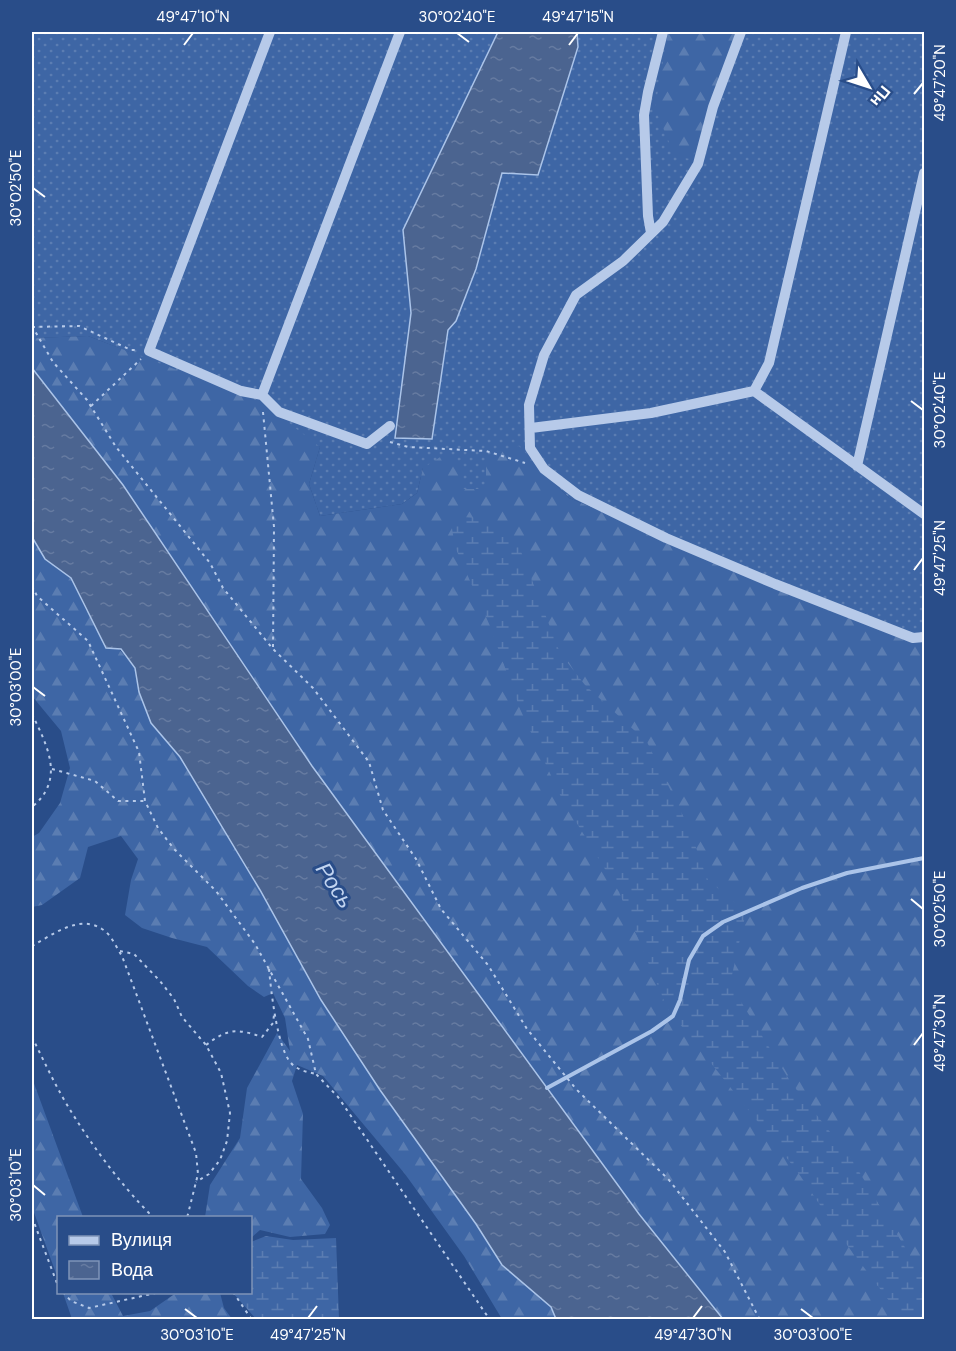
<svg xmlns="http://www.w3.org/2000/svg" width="956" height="1351" font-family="'DM Sans',sans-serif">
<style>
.grass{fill:url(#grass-dots)}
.forest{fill:url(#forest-firs)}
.wetland{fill:url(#wetland-marsh)}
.water{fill:url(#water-ripples);stroke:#abc4e9;stroke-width:1.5}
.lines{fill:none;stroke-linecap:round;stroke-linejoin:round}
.stream{stroke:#abc4e9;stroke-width:4}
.path{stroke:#b7cae9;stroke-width:2;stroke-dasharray:3 4.5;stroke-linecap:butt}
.minor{stroke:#b7cae9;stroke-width:10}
.ticks{fill:none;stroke:#fff;stroke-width:2}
.labels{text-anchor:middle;stroke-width:6;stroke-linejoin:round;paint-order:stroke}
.water-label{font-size:22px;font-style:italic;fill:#c2d4f0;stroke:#294d89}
.neatline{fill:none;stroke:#fff;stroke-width:2}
.ticks-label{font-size:15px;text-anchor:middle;fill:#fff}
</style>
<defs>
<pattern id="grass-dots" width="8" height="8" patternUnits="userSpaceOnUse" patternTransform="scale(1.5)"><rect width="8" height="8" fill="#3e66a5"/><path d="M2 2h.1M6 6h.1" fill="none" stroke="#5b7db2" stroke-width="1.8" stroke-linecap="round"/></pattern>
<pattern id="forest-firs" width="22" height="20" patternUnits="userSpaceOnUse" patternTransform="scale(1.5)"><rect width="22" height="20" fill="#3e66a5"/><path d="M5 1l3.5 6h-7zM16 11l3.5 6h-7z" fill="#5b7db2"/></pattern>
<pattern id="wetland-marsh" width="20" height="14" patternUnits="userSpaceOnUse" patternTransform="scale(1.5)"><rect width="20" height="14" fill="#3e66a5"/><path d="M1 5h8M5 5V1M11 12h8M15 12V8" fill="none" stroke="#5b7db2"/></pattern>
<pattern id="water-ripples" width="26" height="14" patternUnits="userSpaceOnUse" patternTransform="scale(1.5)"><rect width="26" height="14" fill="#4b6490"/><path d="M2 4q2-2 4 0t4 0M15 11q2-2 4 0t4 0" fill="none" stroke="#667ba1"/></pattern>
</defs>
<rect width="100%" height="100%" fill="#294d89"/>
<path class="grass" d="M32 32H924V642L569 498 519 447 487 489H461L423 468 417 493 402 504 320 516 309 484 320 447 129 352 88 336 32 338Z"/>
<path class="forest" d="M668 32H736L692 159 675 157 655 108Z
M88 336 263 403 320 447 309 484 320 516 402 504 417 493 423 468 445 454 464 469 461 489H486V456L519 446 569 498 924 642V1319H723L639 1214 312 766 123 485 32 368V338Z
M32 537 45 559 71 578 86 610 135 668 139 692 151 723 180 757 260 890 321 1000 380 1090 476 1224 502 1265 551 1307 556 1319H502L464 1256 405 1174 323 1076 297 1065 292 1081 303 1114 301 1179 322 1208 330 1225 325 1234 290 1237 260 1230 251 1238 250 1218 205 1217 210 1185 240 1138 247 1088 277 1033 290 1051 285 1018 273 993 264 997 248 986 207 947 172 938 142 928 125 915 131 880 138 859 121 836 88 847 80 878 42 905 32 907V837L39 833 60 803 70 768 61 731 32 696Z
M32 1078 83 1217 58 1218V1279L32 1207Z
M63 1293H111L123 1316 150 1311 176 1293H220L224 1308 232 1319H72Z"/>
<path class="wetland" d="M450 516 489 519 517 541 560 653 585 685 647 742 688 826 708 880 746 912 730 984 790 1081 852 1160 912 1259 924 1270V1319H898L893 1306 847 1245 797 1171 667 1008 619 892 562 799 520 709 490 626 455 547Z
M266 1236 293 1240 336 1238 339 1319H256L233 1293 250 1292 251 1242Z"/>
<path class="water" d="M498 32H577L578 47 538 175 502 173 476 269 456 321 448 330 432 439 395 438 411 313 403 230Z
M32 368 123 485 312 766 639 1214 723 1319H556L551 1307 502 1265 476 1224 380 1090 321 1000 260 890 180 757 151 723 139 692 135 668 121 649 106 648 71 578 45 559 32 537Z"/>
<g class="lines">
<path class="stream" d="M547 1088 652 1031 673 1016 680 1000 689 960 703 936 723 922 802 888 847 873 924 858"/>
<path class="path" d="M32 326 53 362 87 400 116 447 210 563 223 588 273 649 313 688 369 762 383 810 416 859 441 909 488 965 527 1029 576 1089 669 1180 725 1252 760 1320
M32 327 79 326 131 350H138
M91 406 141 359
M263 412 274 527 273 649
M390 442 408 447 486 451 525 463
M32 586 37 596 88 641 139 752 145 801 158 828 174 849 216 891 255 944 308 1039 316 1074 338 1097 490 1320
M32 714C48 747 65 780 32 807
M52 769 95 781 118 801H145
M32 946C52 935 79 914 102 929 111 934 116 947 122 956L196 1153 198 1174 187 1218
M120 951 134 954 160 981 174 999 182 1017 206 1045 221 1073 230 1113 227 1141 220 1160 209 1174 196 1182
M269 969C271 990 277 1048 291 1063 297 1070 307 1072 316 1074
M32 1037C40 1053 48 1070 57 1087 80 1130 119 1184 154 1218
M206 1045C227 1029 236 1028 262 1037L273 1023 274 1015
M32 1217 58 1286
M63 1292 71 1301 89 1308 160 1292
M233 1292 252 1320"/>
<path class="minor" d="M270 32 149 351 241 391 262 395 279 412 367 444 390 426
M741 32 713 107 698 164 663 222 623 261 576 295 544 355 529 405 530 448 544 469 578 495 666 538 775 584 913 638 924 637
M651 233 648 216 644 115 648 92 663 32
M754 391 924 514
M262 395 400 32
M531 428 651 413 754 391 769 363 846 32
M857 466 924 173"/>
</g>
<path class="ticks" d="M457 33 469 42M184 45 193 33M569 45 578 33M914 94 923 83M33 188 45 197M911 401 923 410M914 570 923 558M33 687 45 696M911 899 923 909M914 1045 923 1033M33 1185 45 1195M185 1309 197 1318M801 1309 813 1318M308 1318 317 1306M693 1318 702 1306"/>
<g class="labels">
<g class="water-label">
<text transform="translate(335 885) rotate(57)" y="8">Рось</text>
</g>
</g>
<rect width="956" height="1351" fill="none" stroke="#294d89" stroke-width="66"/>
<rect x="57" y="1216" width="195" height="78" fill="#294d89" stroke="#7f94b8" stroke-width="1.5"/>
<rect x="69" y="1236" width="30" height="9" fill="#b7cae9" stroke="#7f94b8" stroke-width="1.5"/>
<text x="111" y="1246" font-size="18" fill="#ffffff">Вулиця</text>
<rect x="69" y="1261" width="30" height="18" fill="url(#water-ripples)" stroke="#7f94b8" stroke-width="1.5"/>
<text x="111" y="1276" font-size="18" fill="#ffffff">Вода</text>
<g transform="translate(869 87) rotate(129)" stroke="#294d89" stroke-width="4.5" paint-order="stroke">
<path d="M0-4.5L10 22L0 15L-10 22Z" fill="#ffffff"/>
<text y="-9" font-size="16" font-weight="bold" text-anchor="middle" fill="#ffffff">Пн</text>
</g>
<rect x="33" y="33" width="890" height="1285" class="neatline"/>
<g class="ticks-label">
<text x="193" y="22">49°47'10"N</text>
<text x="457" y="22">30°02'40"E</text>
<text x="578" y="22">49°47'15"N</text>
<text transform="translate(940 83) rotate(-90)" y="5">49°47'20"N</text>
<text transform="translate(16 188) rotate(-90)" y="5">30°02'50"E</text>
<text transform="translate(940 410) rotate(-90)" y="5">30°02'40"E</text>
<text transform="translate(940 558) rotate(-90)" y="5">49°47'25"N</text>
<text transform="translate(16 687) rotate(-90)" y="5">30°03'00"E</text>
<text transform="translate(940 909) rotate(-90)" y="5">30°02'50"E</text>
<text transform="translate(940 1033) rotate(-90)" y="5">49°47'30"N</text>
<text transform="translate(16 1185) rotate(-90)" y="5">30°03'10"E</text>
<text x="197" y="1340">30°03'10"E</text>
<text x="308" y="1340">49°47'25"N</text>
<text x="693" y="1340">49°47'30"N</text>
<text x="813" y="1340">30°03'00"E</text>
</g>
</svg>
